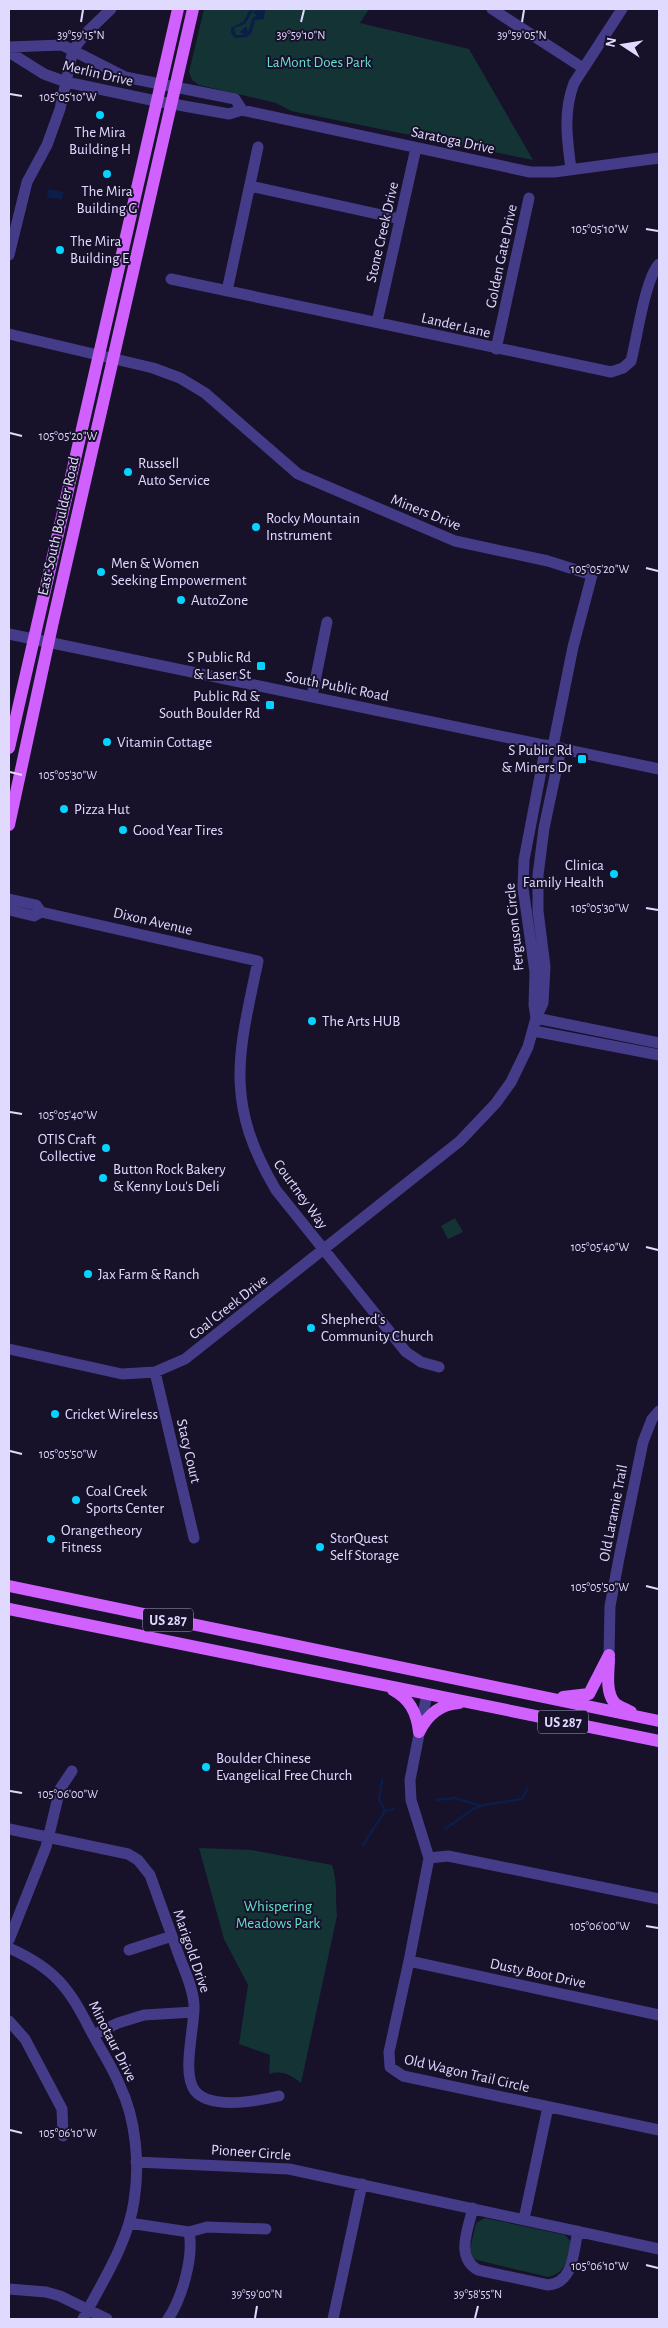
<svg xmlns="http://www.w3.org/2000/svg" width="668" height="2328" font-family="'Alegreya Sans',sans-serif">
<style>
.green{fill:#143335}
.water{fill:#0b1d49}
.lines{fill:none;stroke-linecap:round;stroke-linejoin:round}
.stream{stroke:#0b1d49;stroke-width:2.5}
.minor{stroke:#453c89;stroke-width:11}
.major{stroke:#d061ff;stroke-width:12}
.ticks{fill:none;stroke:#e1daff;stroke-width:2}
.poi-dot{fill:#06d3ff;stroke:#17112a;stroke-width:2}
.labels{text-anchor:middle;stroke-width:4;stroke-linejoin:round;paint-order:stroke}
.shield{fill:#17112a;stroke:#a49ebf;stroke-width:1}
.shield-label{font-size:14px;font-weight:bold;fill:#e1daff}
.park-label{font-size:15px;fill:#64e1cb;stroke:#17112a}
.street-label{font-size:15px;fill:#e1daff;stroke:#17112a}
.poi-label{font-size:15px;fill:#e1daff;stroke:#17112a;text-anchor:start}
.ticks-label{font-size:12px;text-anchor:middle;fill:#e1daff;stroke:#17112a;stroke-width:4;stroke-linejoin:round;paint-order:stroke}
</style>
<rect width="100%" height="100%" fill="#17112a"/>
<path class="green" d="M204 9H369L360 23 469 49 533 160 291 111 276 103 199 85 192 80 189 72Z
M455 1218 463 1232 448 1239 441 1226Z
M199 1848 252 1850 332 1865C338 1883 335 1898 337 1916L301 2083C291 2075 282 2070 269 2074L270 2055 239 2044 248 1985 224 1939Z
M485 2218 565 2235 571 2242C567 2258 567 2273 548 2277L473 2259 470 2249 476 2223Z"/>
<path class="water" d="M250 9H254L245 24 234 28 236 35H244L240 32 246 26 248 32 252 19 257 15 253 13 254 11 260 10V15L261 9H265L264 19 255 20 252 32 247 37 235 38 231 33V28L244 21Z
M48 189 64 192 62 200 47 197Z"/>
<g class="lines">
<path class="stream" d="M382 1780 379 1800 385 1811
M437 1800 455 1798 481 1806
M445 1829 473 1809 484 1805 522 1799 527 1789
M363 1845 385 1811 394 1809"/>
<path class="minor" d="M492 9 583 68
M9 47 62 45 125 77 235 99 242 110
M9 52 44 74 66 82 156 101 229 114 242 110 530 172H554L659 158
M571 169C567 139 563 112 574 83L622 9
M250 186 400 219
M9 255 27 182 47 145 60 109 73 50 85 34 111 9
M171 279 611 372 623 368 631 361C637 338 645 279 659 264
M227 291 258 147
M377 322 416 148
M9 334 153 368 180 378 205 393 298 474 455 541 548 561 592 575 573 647 553 746
M496 349 529 198
M9 634 659 769
M312 696 327 622
M9 899 36 905 41 912 258 961C238 1055 224 1102 276 1190L406 1352 421 1362 439 1367
M9 910 34 916 41 912
M536 1018 534 1005 535 972 523 888 524 860 546 745
M536 1018 659 1043
M534 1031 659 1055
M9 1349 122 1374 155 1372 185 1359 460 1141 496 1103 511 1082 528 1047 536 1018 543 1003 545 967 538 911V875L544 828 561 748
M155 1372 194 1538
M609 1655 610 1606 620 1553 643 1442 652 1419 659 1411
M427 1694 410 1780 411 1800 429 1858
M9 1829 128 1854 138 1860 150 1875C159 1900 168 1925 177 1950 183 1968 193 1986 194 2005 195 2027 181 2073 195 2091 211 2110 257 2101 279 2096
M659 1899 448 1856 429 1858 409 1961 389 2052 390 2067 403 2076 659 2130
M9 1940 46 1847 60 1789 72 1771
M9 1948C27 1956 45 1966 59 1981 74 1997 83 2016 93 2035 102 2052 113 2068 120 2086 136 2119 140 2165 134 2201 128 2243 102 2282 83 2319
M129 1950 172 1936
M409 1961 659 2015
M9 2021 25 2039 62 2109 63 2136
M93 2035 118 2023 144 2015 194 2012
M136 2162 289 2169 659 2249
M473 2208C468 2229 455 2257 478 2270L548 2285C574 2283 573 2252 578 2231
M524 2219 548 2107
M129 2223 189 2232 207 2227 266 2229
M9 2289 46 2292 60 2296 107 2319
M168 2319C182 2298 194 2257 189 2232
M333 2319 362 2184"/>
<path class="major" d="M9 748 178 9
M9 825 52 626 193 9
M9 1586 659 1721
M9 1609 659 1741
M609 1658C609 1670 605 1691 614 1702 617 1706 626 1709 631 1712
M393 1690C410 1699 417 1713 419 1732
M563 1697 589 1694 609 1655
M419 1732C427 1716 440 1704 459 1703"/>
</g>
<path class="ticks" d="M81 22 83 10M301 22 304 10M522 22 524 10M10 94 22 96M646 229 658 231M10 433 22 436M646 568 658 571M10 772 22 775M646 908 658 910M10 1112 22 1114M646 1247 658 1250M10 1451 22 1454M646 1586 658 1589M10 1791 22 1793M646 1926 658 1928M10 2130 22 2133M646 2265 658 2268M255 2318 257 2306M475 2318 478 2306"/>
<g class="poi-dot">
<circle cx="100" cy="115" r="5"/>
<circle cx="107" cy="174" r="5"/>
<circle cx="60" cy="250" r="5"/>
<circle cx="128" cy="472" r="5"/>
<circle cx="256" cy="527" r="5"/>
<circle cx="101" cy="572" r="5"/>
<circle cx="181" cy="600" r="5"/>
<rect x="256" y="661" width="10" height="10" rx="2.5"/>
<rect x="265" y="700" width="10" height="10" rx="2.5"/>
<circle cx="107" cy="742" r="5"/>
<rect x="577" y="754" width="10" height="10" rx="2.5"/>
<circle cx="64" cy="809" r="5"/>
<circle cx="123" cy="830" r="5"/>
<circle cx="614" cy="874" r="5"/>
<circle cx="312" cy="1021" r="5"/>
<circle cx="106" cy="1148" r="5"/>
<circle cx="103" cy="1178" r="5"/>
<circle cx="88" cy="1274" r="5"/>
<circle cx="311" cy="1328" r="5"/>
<circle cx="55" cy="1414" r="5"/>
<circle cx="76" cy="1500" r="5"/>
<circle cx="51" cy="1539" r="5"/>
<circle cx="320" cy="1547" r="5"/>
<circle cx="206" cy="1767" r="5"/>
</g>
<g class="labels">
<g class="shield">
<rect x="143" y="1608.5" width="50" height="23" rx="4"/>
<rect x="538" y="1710.5" width="50" height="23" rx="4"/>
</g>
<g class="shield-label">
<text x="168" y="1625">US 287</text>
<text x="563" y="1727">US 287</text>
</g>
<g class="park-label">
<text x="319" y="67">LaMont Does Park</text>
<text x="278" y="1911">Whispering<tspan x="278" dy="17">Meadows Park</tspan></text>
</g>
<g class="street-label">
<text transform="translate(98 73) rotate(13)" y="5">Merlin Drive</text>
<text transform="translate(453 140) rotate(12)" y="5">Saratoga Drive</text>
<text transform="translate(382 232) rotate(-77)" y="5">Stone Creek Drive</text>
<text transform="translate(501 256) rotate(-78)" y="5">Golden Gate Drive</text>
<text transform="translate(456 325) rotate(13)" y="5">Lander Lane</text>
<text transform="translate(426 512) rotate(22)" y="5">Miners Drive</text>
<text transform="translate(58 526) rotate(-77)" y="5">East South Boulder Road</text>
<text transform="translate(337 686) rotate(11)" y="5">South Public Road</text>
<text transform="translate(153 921) rotate(13)" y="5">Dixon Avenue</text>
<text transform="translate(514 927) rotate(-96)" y="5">Ferguson Circle</text>
<text transform="translate(301 1194) rotate(54)" y="5">Courtney Way</text>
<text transform="translate(228 1307) rotate(-38)" y="5">Coal Creek Drive</text>
<text transform="translate(189 1451) rotate(77)" y="5">Stacy Court</text>
<text transform="translate(613 1513) rotate(-79)" y="5">Old Laramie Trail</text>
<text transform="translate(192 1951) rotate(71)" y="5">Marigold Drive</text>
<text transform="translate(538 1973) rotate(12)" y="5">Dusty Boot Drive</text>
<text transform="translate(113 2041) rotate(63)" y="5">Minotaur Drive</text>
<text transform="translate(467 2073) rotate(13)" y="5">Old Wagon Trail Circle</text>
<text transform="translate(251 2152) rotate(4)" y="5">Pioneer Circle</text>
</g>
<g class="poi-label">
<text x="100" y="137" text-anchor="middle">The Mira<tspan x="100" dy="17">Building H</tspan></text>
<text x="107" y="196" text-anchor="middle">The Mira<tspan x="107" dy="17">Building G</tspan></text>
<text x="70" y="246">The Mira<tspan x="70" dy="17">Building E</tspan></text>
<text x="138" y="468">Russell<tspan x="138" dy="17">Auto Service</tspan></text>
<text x="266" y="523">Rocky Mountain<tspan x="266" dy="17">Instrument</tspan></text>
<text x="111" y="568">Men &amp; Women<tspan x="111" dy="17">Seeking Empowerment</tspan></text>
<text x="191" y="605">AutoZone</text>
<text x="251" y="662" text-anchor="end">S Public Rd<tspan x="251" dy="17">&amp; Laser St</tspan></text>
<text x="260" y="701" text-anchor="end">Public Rd &amp;<tspan x="260" dy="17">South Boulder Rd</tspan></text>
<text x="117" y="747">Vitamin Cottage</text>
<text x="572" y="755" text-anchor="end">S Public Rd<tspan x="572" dy="17">&amp; Miners Dr</tspan></text>
<text x="74" y="814">Pizza Hut</text>
<text x="133" y="835">Good Year Tires</text>
<text x="604" y="870" text-anchor="end">Clinica<tspan x="604" dy="17">Family Health</tspan></text>
<text x="322" y="1026">The Arts HUB</text>
<text x="96" y="1144" text-anchor="end">OTIS Craft<tspan x="96" dy="17">Collective</tspan></text>
<text x="113" y="1174">Button Rock Bakery<tspan x="113" dy="17">&amp; Kenny Lou's Deli</tspan></text>
<text x="98" y="1279">Jax Farm &amp; Ranch</text>
<text x="321" y="1324">Shepherd's<tspan x="321" dy="17">Community Church</tspan></text>
<text x="65" y="1419">Cricket Wireless</text>
<text x="86" y="1496">Coal Creek<tspan x="86" dy="17">Sports Center</tspan></text>
<text x="61" y="1535">Orangetheory<tspan x="61" dy="17">Fitness</tspan></text>
<text x="330" y="1543">StorQuest<tspan x="330" dy="17">Self Storage</tspan></text>
<text x="216" y="1763">Boulder Chinese<tspan x="216" dy="17">Evangelical Free Church</tspan></text>
</g>
</g>
<g class="ticks-label">
<text x="81" y="39">39°59'15"N</text>
<text x="301" y="39">39°59'10"N</text>
<text x="522" y="39">39°59'05"N</text>
<text x="68" y="101">105°05'10"W</text>
<text x="600" y="233">105°05'10"W</text>
<text x="68" y="440">105°05'20"W</text>
<text x="600" y="573">105°05'20"W</text>
<text x="68" y="779">105°05'30"W</text>
<text x="600" y="912">105°05'30"W</text>
<text x="68" y="1119">105°05'40"W</text>
<text x="600" y="1251">105°05'40"W</text>
<text x="68" y="1458">105°05'50"W</text>
<text x="600" y="1591">105°05'50"W</text>
<text x="68" y="1798">105°06'00"W</text>
<text x="600" y="1930">105°06'00"W</text>
<text x="68" y="2137">105°06'10"W</text>
<text x="600" y="2270">105°06'10"W</text>
<text x="257" y="2298">39°59'00"N</text>
<text x="478" y="2298">39°58'55"N</text>
</g>
<rect width="668" height="2328" fill="none" stroke="#e1daff" stroke-width="20"/>
<g transform="translate(623 45) rotate(282)" stroke="#17112a" stroke-width="4" paint-order="stroke">
<path d="M0-4L9 19L0 12L-9 19Z" fill="#e1daff"/>
<text y="-8" font-size="14" font-weight="bold" text-anchor="middle" fill="#e1daff">N</text>
</g>
</svg>
